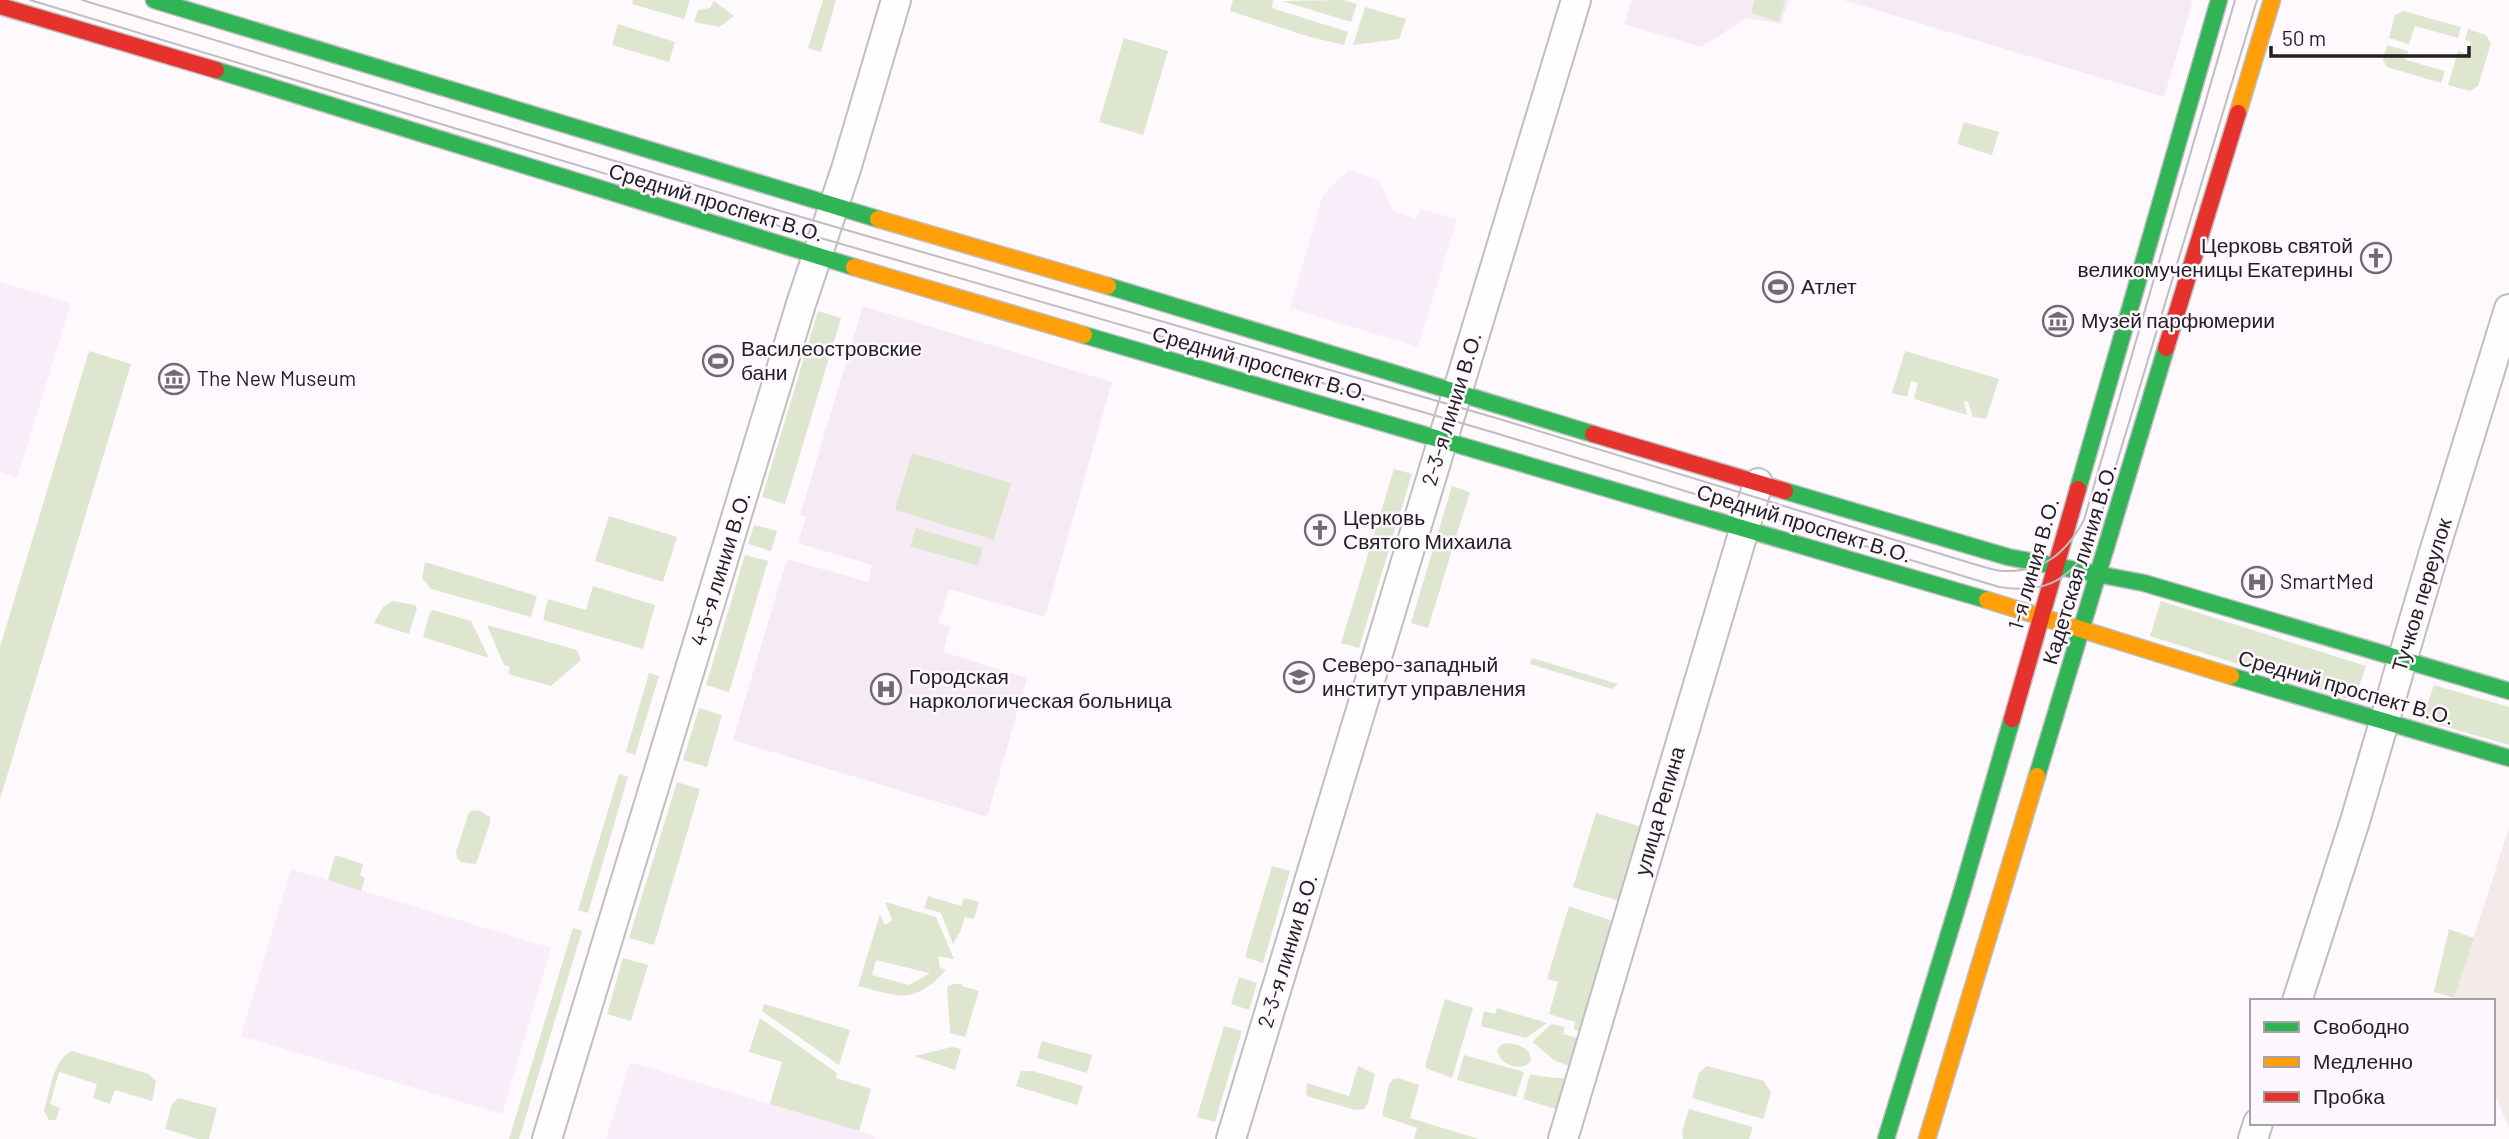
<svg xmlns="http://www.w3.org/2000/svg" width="2509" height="1139" font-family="Barlow,sans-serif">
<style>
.commercial{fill:#f8edf8}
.industrial{fill:#f3eae9}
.built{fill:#f6ebf5}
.green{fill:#dfe6cf;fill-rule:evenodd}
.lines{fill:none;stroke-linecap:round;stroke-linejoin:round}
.street-casing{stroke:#c1bdc0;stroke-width:32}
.fast-casing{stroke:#c1bdc0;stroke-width:19}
.slow-casing{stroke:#c1bdc0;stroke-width:19}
.jam-casing{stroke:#c1bdc0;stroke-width:19}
.street{stroke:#fffeff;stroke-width:28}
.fast{stroke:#30b455;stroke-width:16}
.slow{stroke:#ff9f0a;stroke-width:16}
.jam{stroke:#e5322d;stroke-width:16}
.tram{stroke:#c0bec0;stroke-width:2}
.labels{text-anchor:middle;stroke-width:5;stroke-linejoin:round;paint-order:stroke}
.street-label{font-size:21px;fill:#221e21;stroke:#fef8fe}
.poi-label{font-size:21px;fill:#221e21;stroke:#fef8fe;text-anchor:start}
</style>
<rect width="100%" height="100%" fill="#fdf9fd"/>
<path class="commercial" d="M1348 170 1379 180 1393 211 1417 219 1420 209 1457 219 1418 347 1290 308 1323 195Z
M0 282 71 303 17 478 0 472Z
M291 869 551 948 502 1114 241 1036Z
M630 1062 876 1136 875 1139H606Z"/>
<path class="industrial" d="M2509 828V1128L2493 1090V1001H2456L2454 998Z"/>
<path class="built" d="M1632 0H1789L1781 24 1747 18 1701 47 1624 24Z
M1843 0H2193L2164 97Z
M863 306 1112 382 1045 617 949 589 938 623 950 627 943 652 1027 678 987 817 733 740 787 559 868 582 872 565 798 543 806 517 800 515Z"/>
<path class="green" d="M633 0H690L684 19 632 4Z
M823 0H836L821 52 808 48Z
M1233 0H1273L1272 8 1348 32 1344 45 1310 37 1230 11Z
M1343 0 1357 4 1351 22 1282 1Z
M1755 0H1785L1779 22 1751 13Z
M714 1 734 16 719 27 694 22 698 10 710 8Z
M1365 7 1406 19 1399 39 1353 45Z
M2403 11 2461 27 2458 38 2415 26 2409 44 2389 38 2395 15Z
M618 24 675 42 669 62 612 45Z
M2468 29 2486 35 2491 43 2478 86 2470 91 2448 85 2458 51 2467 54 2471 42 2465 40Z
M1124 38 1168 51 1143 135 1099 122Z
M2387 45 2408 51 2406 60 2445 71 2441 83 2387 67 2383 60Z
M1964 122 1999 132 1992 155 1957 144Z
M818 311 841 318 785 504 762 497Z
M89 351 131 364 0 799V647Z
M1905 351 1999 379 1986 419 1973 417 1968 402 1964 401 1967 415 1914 399 1918 383 1911 381 1907 397 1892 393Z
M912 453 1011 483 994 540 895 510Z
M1394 469 1412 474 1359 648 1341 643Z
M1452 486 1470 492 1428 628 1411 623Z
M609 516 677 537 663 582 595 561Z
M754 525 777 531 771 551 748 544Z
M916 528 983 548 978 566 910 546Z
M745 555 768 561 729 692 706 685Z
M425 562 537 596 531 617 431 589 422 578Z
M593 586 655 605 643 649 543 620 548 599 586 610Z
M393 601 415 605 417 608 409 634 374 623 383 607Z
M2161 601 2366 666 2354 701 2150 636Z
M433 610 471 621 489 658 423 637 430 612Z
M487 625 577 650 581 660 551 686 508 674 510 667 504 665Z
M1532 658 1618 684 1612 689 1530 664Z
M649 673 659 676 635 755 626 752Z
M2434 685 2509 707V745L2422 720Z
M699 708 722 715 707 767 683 760Z
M619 774 628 777 588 913 578 910Z
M677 782 700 789 654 945 629 938Z
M478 810 490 817V823L476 864 461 862 457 858 456 852 468 815 471 811Z
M1596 813 1648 829 1619 901 1573 887Z
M335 855 363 864 360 875 365 878 361 891 328 880Z
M1272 866 1290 871 1263 963 1245 957Z
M928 896 961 906 964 898 979 902 974 919 965 917 960 932 953 944 941 913 924 908Z
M885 902 936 917 954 959 938 956 940 968 946 970C914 1005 900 997 858 986L880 914 885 925 892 920ZM876 960 929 973V974L909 985 872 975Z
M1569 906 1618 923 1588 1034 1574 1030 1575 1022 1549 1014 1558 982 1547 979Z
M573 928 582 931 519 1139H509Z
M2449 929 2474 938 2454 998 2434 992Z
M623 958 648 965 631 1021 607 1014Z
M1239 977 1257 983 1249 1010 1231 1004Z
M954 984H962V986L979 991 965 1037 950 1033 947 987Z
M1445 999 1473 1008 1452 1078 1426 1068V1062Z
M764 1004 850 1030 839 1065 762 1011Z
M1497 1008 1547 1023 1526 1038 1481 1026 1484 1011 1495 1014Z
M760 1018 837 1073 836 1078 871 1089 859 1131 770 1104 782 1062 749 1052Z
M1551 1024 1565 1027 1563 1034 1585 1040 1576 1069 1554 1060 1532 1042Z
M1224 1026 1242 1031 1215 1122 1197 1117Z
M1042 1041 1092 1055 1087 1073 1037 1058Z
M1509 1043C1521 1046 1530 1047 1531 1061 1521 1073 1500 1065 1497 1050L1502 1044Z
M952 1047 961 1049 955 1070 914 1056Z
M72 1051 149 1074 156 1081 152 1101 115 1090 110 1104 93 1098 97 1084 59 1072 50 1104 60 1108 56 1120H49L44 1111C49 1094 53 1059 72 1051Z
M1464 1055 1524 1072 1516 1097 1457 1080Z
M1358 1066 1375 1074 1368 1103 1364 1109 1356 1110 1309 1097 1306 1094 1307 1083 1349 1096Z
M1707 1066 1764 1081 1771 1093 1763 1119 1692 1098 1699 1073Z
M1021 1071H1033L1083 1086 1077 1105 1016 1086Z
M1530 1074C1545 1078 1558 1077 1572 1080L1562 1111 1523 1099Z
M1398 1078 1419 1085 1410 1118 1479 1139H1414L1417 1128 1382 1116 1389 1084 1393 1079Z
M178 1098 217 1108 209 1139H198L165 1129 172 1104Z
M1689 1109 1753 1127 1749 1139H1683L1682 1132Z"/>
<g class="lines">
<g class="street-casing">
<path id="street" d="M2297 1001 2355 821 2434 552 2509 309
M547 1139 801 304 846 169 896 0
M1231 1139 1576 0
M1563 1139 1758 483
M2253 1139 2258 1123"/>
</g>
<g class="fast-casing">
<path id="fast" d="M154 0 878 219
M216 70 854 267
M1108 286 1593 434
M1084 335 1987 600
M2078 489 2219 0
M1785 491 2008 557 2144 583 2509 691
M2231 676 2509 758
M2037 776 2166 348
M1886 1139 1963 888 2012 719"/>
</g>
<g class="slow-casing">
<path id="slow" d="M2238 113 2272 0
M878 219 1108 286
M854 267 1084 335
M1987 600 2231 676
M1927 1139 2037 776"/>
</g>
<g class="jam-casing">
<path id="jam" d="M0 6 216 70
M2166 348 2238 113
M1593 434 1785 491
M2012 719 2078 489"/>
</g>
<use href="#street" class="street"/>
<use href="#fast" class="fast"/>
<use href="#slow" class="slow"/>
<use href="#jam" class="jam"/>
<path class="tram" d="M30 0 779 226 1492 432 1999 587C2047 594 2071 580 2094 538L2257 0
M82 0 784 212 1496 418 1977 565C1985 567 1995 571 2004 571 2044 572 2066 553 2084 520L2235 0"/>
</g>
<defs>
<g id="church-ring" transform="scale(1.575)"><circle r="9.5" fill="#fef8fe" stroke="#6f6b6e" stroke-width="1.5"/><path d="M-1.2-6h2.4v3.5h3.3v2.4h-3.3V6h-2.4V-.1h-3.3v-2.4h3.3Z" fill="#6f6b6e"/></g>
<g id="stadium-ring" transform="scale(1.575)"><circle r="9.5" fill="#fef8fe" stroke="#6f6b6e" stroke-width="1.5"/><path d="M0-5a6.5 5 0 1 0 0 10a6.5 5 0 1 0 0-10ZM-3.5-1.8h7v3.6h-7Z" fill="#6f6b6e"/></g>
<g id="museum-ring" transform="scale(1.575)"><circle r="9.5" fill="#fef8fe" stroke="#6f6b6e" stroke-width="1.5"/><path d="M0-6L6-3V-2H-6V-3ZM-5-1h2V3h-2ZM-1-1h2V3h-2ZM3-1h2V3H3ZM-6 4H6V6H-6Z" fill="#6f6b6e"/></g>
<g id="hospital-ring" transform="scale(1.575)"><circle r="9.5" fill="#fef8fe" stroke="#6f6b6e" stroke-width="1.5"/><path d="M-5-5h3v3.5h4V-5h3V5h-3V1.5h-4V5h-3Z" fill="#6f6b6e"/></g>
<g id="university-ring" transform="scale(1.575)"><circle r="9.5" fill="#fef8fe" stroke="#6f6b6e" stroke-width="1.5"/><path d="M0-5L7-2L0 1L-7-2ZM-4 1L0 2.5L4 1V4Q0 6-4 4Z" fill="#6f6b6e"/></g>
</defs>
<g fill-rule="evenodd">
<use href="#church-ring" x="2376" y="258"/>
<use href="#stadium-ring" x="1778" y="287"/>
<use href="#museum-ring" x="2058" y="321"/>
<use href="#stadium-ring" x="718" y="361"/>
<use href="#museum-ring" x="174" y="379"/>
<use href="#church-ring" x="1320" y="530"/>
<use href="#hospital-ring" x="2257" y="582"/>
<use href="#university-ring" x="1299" y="677"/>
<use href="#hospital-ring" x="886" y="689"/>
</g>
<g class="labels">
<g class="street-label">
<text transform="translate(716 203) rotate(17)" y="7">Средний проспект В.О.</text>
<text transform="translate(1260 364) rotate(16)" y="7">Средний проспект В.О.</text>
<text transform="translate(1452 409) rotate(-73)" y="7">2-3-я линии В.О.</text>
<text transform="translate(1804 524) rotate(17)" y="7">Средний проспект В.О.</text>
<text transform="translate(2034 564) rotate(-74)" y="7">1-я линия В.О.</text>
<text transform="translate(2080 564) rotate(-73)" y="7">Кадетская линия В.О.</text>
<text transform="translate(721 569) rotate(-73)" y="7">4-5-я линии В.О.</text>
<text transform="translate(2422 595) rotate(-73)" y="7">Тучков переулок</text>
<text transform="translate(2346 688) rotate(16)" y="7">Средний проспект В.О.</text>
<text transform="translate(1660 811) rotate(-74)" y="7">улица Репина</text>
<text transform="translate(1288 951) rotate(-73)" y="7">2-3-я линии В.О.</text>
</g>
<g class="poi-label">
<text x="2353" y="253" text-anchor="end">Церковь святой<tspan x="2353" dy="24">великомученицы Екатерины</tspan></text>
<text x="1801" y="294">Атлет</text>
<text x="2081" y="328">Музей парфюмерии</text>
<text x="741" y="356">Василеостровские<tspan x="741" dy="24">бани</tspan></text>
<text x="197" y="386">The New Museum</text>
<text x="1343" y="525">Церковь<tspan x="1343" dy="24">Святого Михаила</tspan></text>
<text x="2280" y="589">SmartMed</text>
<text x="1322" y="672">Северо-западный<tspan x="1322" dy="24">институт управления</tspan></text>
<text x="909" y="684">Городская<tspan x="909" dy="24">наркологическая больница</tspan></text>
</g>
</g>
<rect x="2250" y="999" width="245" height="126" fill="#fef8fe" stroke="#a6a1a6" stroke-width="2"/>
<rect x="2264" y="1022" width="35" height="10" fill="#30b455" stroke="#a6a1a6" stroke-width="2"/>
<text x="2313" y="1034" font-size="21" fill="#221e21">Свободно</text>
<rect x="2264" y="1057" width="35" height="10" fill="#ff9f0a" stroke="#a6a1a6" stroke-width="2"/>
<text x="2313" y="1069" font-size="21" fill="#221e21">Медленно</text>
<rect x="2264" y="1092" width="35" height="10" fill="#e5322d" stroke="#a6a1a6" stroke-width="2"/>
<text x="2313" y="1104" font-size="21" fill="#221e21">Пробка</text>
<path d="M2271 46v10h198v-10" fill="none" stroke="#221e21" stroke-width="3.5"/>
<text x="2282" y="46" font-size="21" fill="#221e21" stroke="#fef8fe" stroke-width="5" paint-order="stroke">50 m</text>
</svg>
